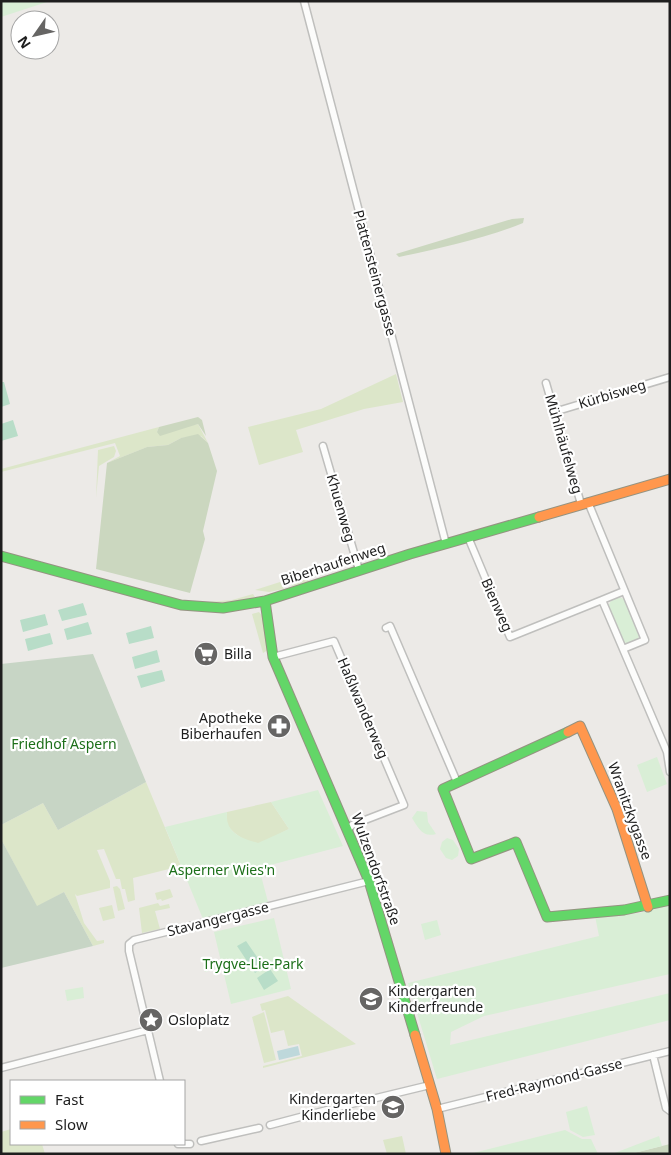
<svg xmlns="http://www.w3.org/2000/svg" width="671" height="1155" font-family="'Noto Sans',sans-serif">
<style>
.grass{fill:#dce6c9}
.forest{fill:#cbd7bf}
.cemetery{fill:#c7d5c5}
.park{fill:#d9eed6}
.pitch{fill:#b8ddc8}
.water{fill:#bed8db}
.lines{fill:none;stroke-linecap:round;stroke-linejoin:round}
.street-casing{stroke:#bfbfbd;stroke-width:9}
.fast-casing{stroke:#949381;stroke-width:11}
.slow-casing{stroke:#949381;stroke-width:11}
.street{stroke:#fcfcfb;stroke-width:6}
.fast{stroke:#63d668;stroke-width:9}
.slow{stroke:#ff974d;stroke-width:9}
.labels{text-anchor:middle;stroke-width:4.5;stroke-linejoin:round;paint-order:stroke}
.street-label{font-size:14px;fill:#1e1e1e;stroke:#fff}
.poi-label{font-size:14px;fill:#1e1e1e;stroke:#fff;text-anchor:start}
.park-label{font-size:14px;fill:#1c6f19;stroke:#fff}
</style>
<rect width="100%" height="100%" fill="#eceae7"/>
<path class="grass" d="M396 374 403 402 364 409 296 430 303 452 259 465 248 427 321 409Z
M198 424 208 443 201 436 181 438 168 445 147 447 107 463 120 456 115 443 1 472V469L159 427 157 432Z
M114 446 116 451 114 457 99 466 96 498 98 450Z
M307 575 309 582 292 586 290 580Z
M280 582 284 589 269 592 255 590Z
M253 594 255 597C238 602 224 604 207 602L232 600Z
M259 612 264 618 268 650 263 653 252 614Z
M146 782 181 866 133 878 135 900 128 902 125 889H122L120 879H116L104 849 97 850 110 881V888L77 896 75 894 84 923 97 941 104 940V943L93 946 64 892 37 907 1 839V825L43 803 58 830Z
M271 802 289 829C280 833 270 841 260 843 248 845 231 832 226 823L227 812Z
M117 886 120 889 125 909 118 911 113 887Z
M170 889 173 897 162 901 161 899 157 900 155 893Z
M158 903 160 906 169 904 170 908 155 911 160 929 142 933 139 908Z
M112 905 115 918 103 921 99 908Z
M288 996 356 1044 263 1068V1066L302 1056 299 1044 288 1046 284 1030 271 1033 265 1010 262 1011 260 1004Z
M264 1012 276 1060 264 1063 252 1017Z
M11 1129V1144H42L45 1154H1V1132Z
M402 1136 406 1154H387L383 1140Z"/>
<path class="forest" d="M524 218 523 223C483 239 440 248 399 257L396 254 512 219Z
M198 417 202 420 206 436 198 424 160 436 157 432 159 427Z
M198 434 208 443 217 471 203 531 205 539 190 593 96 569 107 463 147 447 168 445 181 438Z
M670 1144V1154H630Z"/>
<path class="cemetery" d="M93 654 146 782 58 830 43 803 1 825V664Z
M1 839 37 906 64 892 93 946 1 968Z"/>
<path class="park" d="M1 1H50L1 17Z
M619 597 624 599 639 635 638 640 628 644 622 641 608 606 611 601Z
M657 757 667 784 647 792 637 765Z
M318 790 343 846 259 868 268 902 203 919 165 827 227 812C225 833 241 838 258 843L289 829 271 802Z
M417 811 427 812 428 822 436 834C422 838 418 827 412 818Z
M447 838 453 840 459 849 458 856 452 860 446 858 440 849 442 842Z
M670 903V974L484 1016 451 1032 450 1045 670 993V1020L437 1079 408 983 599 936 595 916 640 913Z
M274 918 291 989 231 1004 214 932Z
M437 920 441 935 425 940 421 924Z
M217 962 218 968 205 972 203 965Z
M83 987 84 998 67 1001 65 990Z
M587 1106 595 1135 583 1137 570 1130 566 1112Z
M565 1130 582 1139H591L598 1154H469Z
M659 1136 662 1146 630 1154H612Z"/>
<path class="pitch" d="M1 382H4L10 404 1 407Z
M13 420 18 436 1 441V424Z
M83 603 87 615 62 621 58 610Z
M45 614 48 625 23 632 20 620Z
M88 622 92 634 67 640 64 629Z
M151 626 154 638 129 644 126 633Z
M50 633 53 644 28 651 25 639Z
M157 650 160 662 135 669 132 657Z
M162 670 165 681 141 688 137 676Z
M246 941 264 967 255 973 237 946Z
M270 969 278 981 264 990 257 978Z"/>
<path class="water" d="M298 1046 300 1055 279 1060 277 1051Z"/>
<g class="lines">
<g class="street-casing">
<path id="street" d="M304 1 446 544
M546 383 581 504
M554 412 670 377
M323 446 359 570
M588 502 645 640 623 649
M468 537 510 637 602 600
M624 591 602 600 667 752 670 772
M386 628 390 626 457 782
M273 657 334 641 404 805 352 825 348 830
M653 1055 666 1108 670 1111
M1 1068 148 1030
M160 1081 129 951V944L134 940 369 881
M339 1107 430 1085
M437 1109 670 1051
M270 1125 327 1110
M201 1141 259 1128
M178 1144H190"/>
</g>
<g class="fast-casing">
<path id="fast" d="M1 556 181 605 223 608 265 601 410 554 539 517
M265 601 273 657 369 881 415 1035
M568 732 443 789 471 859 516 842 547 917 624 910 670 900"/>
</g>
<g class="slow-casing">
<path id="slow" d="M539 517 670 479
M568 732 580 726 617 809 648 907
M415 1035 437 1109 446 1154"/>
</g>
<use href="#street" class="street"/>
<use href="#fast" class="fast"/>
<use href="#slow" class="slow"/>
</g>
<defs>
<g id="supermarket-disc" transform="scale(1.25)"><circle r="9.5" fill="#666564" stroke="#fff"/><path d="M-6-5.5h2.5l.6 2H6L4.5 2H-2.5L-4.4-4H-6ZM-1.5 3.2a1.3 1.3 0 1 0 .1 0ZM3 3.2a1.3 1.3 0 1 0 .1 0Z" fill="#fff"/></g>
<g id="pharmacy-disc" transform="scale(1.25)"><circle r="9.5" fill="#666564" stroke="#fff"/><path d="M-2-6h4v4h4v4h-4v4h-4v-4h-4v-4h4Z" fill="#fff"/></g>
<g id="school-disc" transform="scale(1.25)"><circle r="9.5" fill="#666564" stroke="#fff"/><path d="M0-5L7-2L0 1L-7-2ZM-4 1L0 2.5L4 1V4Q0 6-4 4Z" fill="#fff"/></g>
<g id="sight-disc" transform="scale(1.25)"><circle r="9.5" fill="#666564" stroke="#fff"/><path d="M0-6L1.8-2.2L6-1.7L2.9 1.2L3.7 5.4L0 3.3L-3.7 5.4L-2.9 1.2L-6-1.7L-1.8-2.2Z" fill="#fff"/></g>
</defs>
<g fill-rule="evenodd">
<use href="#supermarket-disc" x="206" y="654"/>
<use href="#pharmacy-disc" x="279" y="726"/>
<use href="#school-disc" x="371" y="999"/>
<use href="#sight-disc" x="151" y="1020"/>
<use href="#school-disc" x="393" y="1107"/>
</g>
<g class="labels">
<g class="street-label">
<text transform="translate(375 273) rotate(75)" y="5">Plattensteinergasse</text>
<text transform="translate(612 394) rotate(-17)" y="5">Kürbisweg</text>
<text transform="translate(564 444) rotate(74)" y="5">Mühlhäufelweg</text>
<text transform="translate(341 508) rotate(74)" y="5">Khuenweg</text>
<text transform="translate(333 564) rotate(-18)" y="5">Biberhaufenweg</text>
<text transform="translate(497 605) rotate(66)" y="5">Bienweg</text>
<text transform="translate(363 708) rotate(67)" y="5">Haßlwanderweg</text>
<text transform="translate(630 811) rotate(70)" y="5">Wranitzkygasse</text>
<text transform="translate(376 869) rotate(70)" y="5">Wulzendorfstraße</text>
<text transform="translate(218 919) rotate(-14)" y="5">Stavangergasse</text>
<text transform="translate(554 1080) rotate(-14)" y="5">Fred-Raymond-Gasse</text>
</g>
<g class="poi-label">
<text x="224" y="659">Billa</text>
<text x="262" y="723" text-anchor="end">Apotheke<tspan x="262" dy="16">Biberhaufen</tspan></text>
<text x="388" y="996">Kindergarten<tspan x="388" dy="16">Kinderfreunde</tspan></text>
<text x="168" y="1025">Osloplatz</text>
<text x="376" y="1104" text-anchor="end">Kindergarten<tspan x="376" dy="16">Kinderliebe</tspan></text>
</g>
<g class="park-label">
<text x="64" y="749">Friedhof Aspern</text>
<text x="222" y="875">Asperner Wies'n</text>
<text x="253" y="969">Trygve-Lie-Park</text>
</g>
</g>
<rect width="671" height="1155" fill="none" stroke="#1e1e1e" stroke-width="5"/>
<rect x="10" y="1080" width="175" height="65" fill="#ffffff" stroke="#a5a5a5"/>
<rect x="20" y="1096" width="25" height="8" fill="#63d668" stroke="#a5a5a5"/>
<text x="55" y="1105" font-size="15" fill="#1e1e1e">Fast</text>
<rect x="20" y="1121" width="25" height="8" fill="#ff974d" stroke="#a5a5a5"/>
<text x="55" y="1130" font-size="15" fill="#1e1e1e">Slow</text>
<g transform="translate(35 35) rotate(236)"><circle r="24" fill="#ffffff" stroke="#a5a5a5"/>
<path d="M0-4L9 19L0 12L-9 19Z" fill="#666564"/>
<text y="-8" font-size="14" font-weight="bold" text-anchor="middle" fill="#1e1e1e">N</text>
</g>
</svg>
